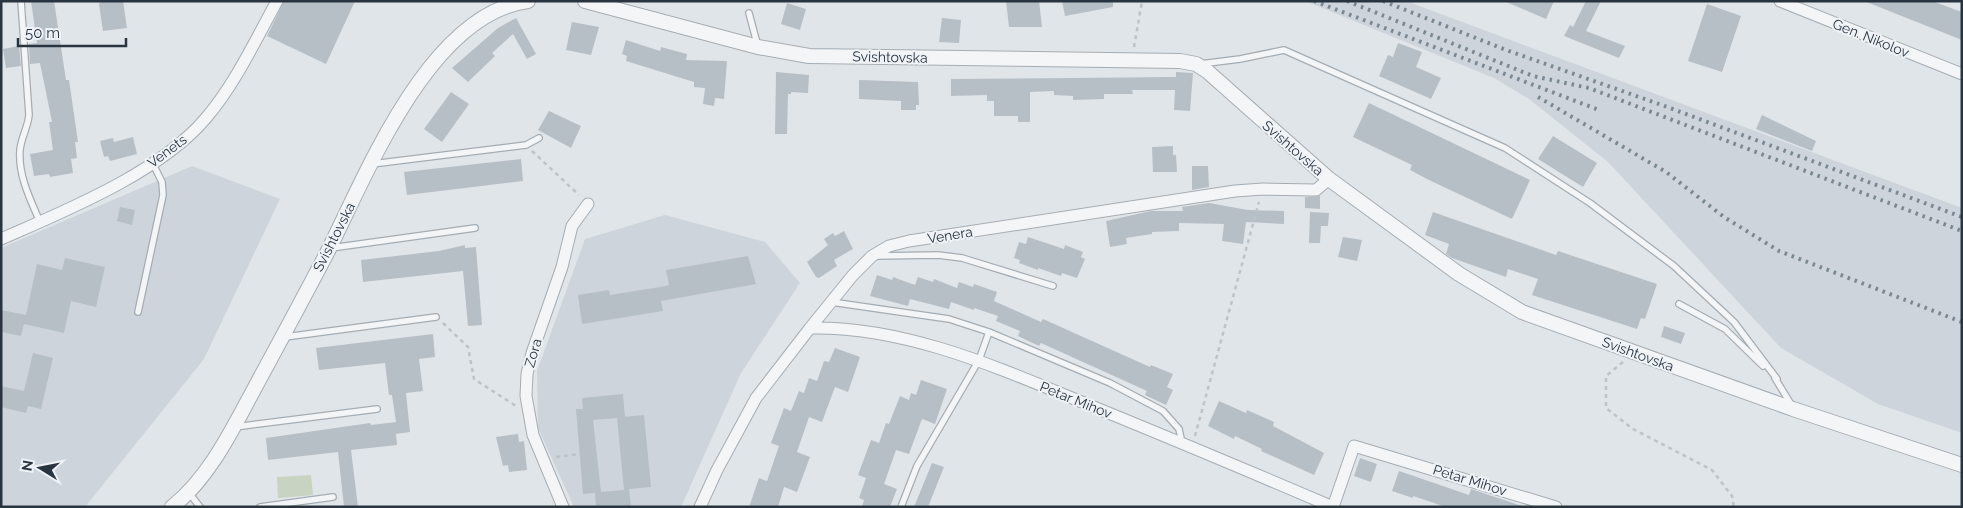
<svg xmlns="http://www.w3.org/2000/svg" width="1963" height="508" font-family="Raleway,sans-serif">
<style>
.built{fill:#ced4db}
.green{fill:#c8d3c1}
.building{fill:#b7bfc6;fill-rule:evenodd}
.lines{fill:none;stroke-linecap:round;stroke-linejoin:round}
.service-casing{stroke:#a5adb3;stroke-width:8}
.minor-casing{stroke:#a5adb3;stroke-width:13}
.tertiary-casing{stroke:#a5adb3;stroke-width:16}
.path{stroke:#bec3c8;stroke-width:2.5;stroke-dasharray:4 4;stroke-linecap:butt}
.service{stroke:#f3f5f7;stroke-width:5.5}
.minor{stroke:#f3f5f7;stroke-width:11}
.tertiary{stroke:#f3f5f7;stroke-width:14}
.rail{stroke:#798793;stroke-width:4;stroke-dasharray:2.5 5;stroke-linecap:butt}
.labels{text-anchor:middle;stroke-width:4;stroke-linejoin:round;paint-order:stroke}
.street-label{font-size:14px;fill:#283541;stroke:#eff3f7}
</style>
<rect width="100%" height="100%" fill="#e0e5e9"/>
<path class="built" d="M1305 1H1406L1962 208V433L1878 404 1781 348 1608 162 1529 99 1494 78Z
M192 166 280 199 204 359 85 507H1V248Z
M665 215 765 242 800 283 741 373 681 507H574L538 428 537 371 585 239Z"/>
<path class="green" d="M311 475 313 495 278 498 277 477Z"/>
<path class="building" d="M31 1H54L66 80H69L78 142H75L77 158 71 159 73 173 50 177 49 174 34 176 30 154 53 150 49 122H52L40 63 30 64 29 44 37 43Z
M101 1H123L127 28 103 31 99 4Z
M284 1H355L326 64 267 36Z
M1006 1H1039L1042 27H1009Z
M1062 1H1113V7L1065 16Z
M1504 1H1554L1546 19Z
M1586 1H1601L1586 31 1625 46 1619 58 1564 36 1570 25 1573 27Z
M1864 1H1932L1962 12V40Z
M787 3 806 9 800 30 781 24Z
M1707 4 1741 16 1722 72 1688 61Z
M516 18 536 54 527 59 513 34 492 53 495 56 468 82 452 68 498 28Z
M942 18 961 20 959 43 939 42Z
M572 22 599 27 591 55 566 50Z
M626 40 660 51 661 47 687 54 686 60 727 61 724 99 715 98 714 106 703 104 705 88 694 87V82L626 61 627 56 622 54Z
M1398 43 1422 52 1416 67 1441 78 1431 99 1379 76 1388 55 1393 57Z
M19 46 21 66 6 68 3 49Z
M776 72 809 75 808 93 791 92V94H788L787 134H775Z
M1176 72 1193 73 1190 111 1174 110 1175 90H1132L1133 94H1104V99L1073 100V96L1054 95V91L1030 92V122H1018V116H994V101H987V95L951 96V79L1176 77Z
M859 80 918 82 919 105H916V110H901V101L859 99Z
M451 92 469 104 442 142 424 129Z
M1369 103 1530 180 1512 219 1429 180 1410 170 1412 165 1353 137Z
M549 111 581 126 571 148 538 130Z
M1762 115 1816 141 1812 151 1756 129Z
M1553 136 1597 163 1583 187 1538 159Z
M133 137 137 154 110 161 108 156 104 157 100 141 113 138 114 142Z
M1173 146V155H1176L1177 172H1153L1152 147Z
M521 159 523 181 407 195 404 172Z
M1192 166H1208L1209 187 1192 190Z
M1320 196V209L1305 208V197Z
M1209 203 1248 210 1284 211V224L1246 222 1243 244 1222 241 1224 224 1179 223V231L1152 232V234L1126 238 1127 244 1110 247 1106 221 1151 211H1183L1182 207Z
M120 207 135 210 132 225 117 221Z
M1310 212 1329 213 1328 226H1321L1320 243H1309Z
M1433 212 1556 255 1558 251 1657 284 1645 319 1641 318 1637 329 1532 295 1538 279 1508 269 1506 277 1452 258 1446 254 1449 244 1425 235Z
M844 231 853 249 834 260 837 266 819 278 816 277 807 262 828 245 824 239 833 233 835 236Z
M1028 237 1064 249 1065 245 1083 252 1081 257 1085 259 1077 278 1062 273 1061 276 1038 268V270L1019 263 1020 260 1014 258 1019 242 1026 244Z
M1343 237 1362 240 1357 261 1338 257Z
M465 245V248L476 247 482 325 468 326 463 271 363 282 361 260 439 251Z
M748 256 756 284 661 301 663 311 582 324 578 295 609 290 610 295 666 286 669 285 666 270Z
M65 258 105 267 96 307 71 301 64 333 24 324 21 336 1 332V310L26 315 37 264 62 270Z
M877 275 892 280 893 277 915 285 918 277 933 282 934 279 957 288 959 282 973 287 974 284 997 292 994 301 1041 322 1043 319 1150 367 1151 365 1173 374 1167 387 1173 390 1166 405 1145 395 1147 391 1041 343 1039 346 1018 336 1020 331 996 321 998 316 974 308V310L951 302 949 309 910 299 908 306 870 296Z
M1664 326 1685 333 1681 344 1661 337Z
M433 334 435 357 419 359 423 391 406 393 410 432 396 434 397 445 351 450 358 507H344L338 452 268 460 266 438 370 423 371 425 396 422 392 395H389L385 363 319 370 316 348Z
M835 348 860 357 848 392 835 387 822 422 809 417 797 452 810 457 797 492 784 487 778 507H749L759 478 767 481 779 446 771 443 784 408 791 411 799 391 804 393 809 378 817 381 824 361 829 362Z
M33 353 53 358 41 409 28 406 26 413 1 407V386L24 391Z
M921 380 947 389 935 424 922 419 909 454 896 450 884 484 897 489 890 507H862L864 500 859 498 866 478 858 475 871 440 879 443 886 423 889 424 900 396 909 400 911 393 916 395Z
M623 394 625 417H623L644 415 651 487 629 489 631 507H596L595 493 583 494 576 409H583L582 398ZM617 418 624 490 601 492 593 420Z
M1219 401 1246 413 1247 410 1274 422 1273 426 1324 453 1314 475 1261 451 1262 449 1235 436 1234 439 1208 426Z
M518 434 519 442 524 441 527 470 509 472 508 465 503 466 496 437Z
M1360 458 1377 464 1371 482 1354 476Z
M932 463 944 467 928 507H914Z
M1399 471 1469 495 1471 489 1525 507H1446L1413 496V498L1392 491Z"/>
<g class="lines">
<g class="service-casing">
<path id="service" d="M21 1 29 115C28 127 21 138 20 150 18 175 30 199 40 222
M749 13 758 47
M1200 64 1240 59 1284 50 1505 148 1590 203 1674 266 1734 322 1777 379
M372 164 526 145 539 138
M331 248 475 228
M877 256 938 255 962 258 1053 286
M831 302 949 319 989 332 1110 383 1163 411 1179 429 1182 443
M1679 304 1725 329 1763 366
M138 312 163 195 162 182 153 164
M285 337 436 317
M1775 378 1792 406
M235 427 377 409
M189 493 200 507
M260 507 333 497
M901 507 917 466 979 360 989 332"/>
</g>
<g class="minor-casing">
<path id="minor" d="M1780 1 1962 74
M1 239C65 211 161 172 206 118 235 84 255 41 277 1
M810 328C907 326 1001 369 1089 405 1170 438 1251 472 1333 507
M563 507 533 435 526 396 527 374 532 353 562 267 572 226 588 204
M700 507 717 470 756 398 810 328 853 275 872 256 889 246 909 241 1235 191 1263 189 1316 190 1329 179
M1333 507 1354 446 1556 507"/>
</g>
<g class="tertiary-casing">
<path id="tertiary" d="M585 1 758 47 809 56 1180 61 1196 64 1207 71 1329 179 1459 274 1522 312 1793 409 1962 465
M172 507C208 479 231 432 252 393 278 345 304 297 329 249 368 171 430 14 528 1"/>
</g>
<path class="path" d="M1134 47 1142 1
M532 151 579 195
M443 323 468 347 474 379 516 406
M1623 362 1606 376V408L1633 429 1712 470 1732 496 1734 507
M1195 436 1259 202
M556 457 580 454"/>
<use href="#service" class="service"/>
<use href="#minor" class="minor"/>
<use href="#tertiary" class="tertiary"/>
<path class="rail" d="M1314 1 1599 110
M1347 1 1533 76 1589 88 1962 231
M1383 1 1506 50 1670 108 1962 217
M1538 97 1666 172 1724 217 1779 251 1962 322"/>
</g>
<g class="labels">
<g class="street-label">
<text transform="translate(1871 38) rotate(22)" y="5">Gen. Nikolov</text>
<text transform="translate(890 57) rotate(1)" y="5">Svishtovska</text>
<text transform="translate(1293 148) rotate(41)" y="5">Svishtovska</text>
<text transform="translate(167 151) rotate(-37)" y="5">Venets</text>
<text transform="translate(950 235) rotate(-9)" y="5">Venera</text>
<text transform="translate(334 237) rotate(-63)" y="5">Svishtovska</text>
<text transform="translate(533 353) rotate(-74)" y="5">Zora</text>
<text transform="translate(1638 354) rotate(20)" y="5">Svishtovska</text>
<text transform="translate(1076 400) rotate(22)" y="5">Petar Mihov</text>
<text transform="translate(1470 480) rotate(17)" y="5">Petar Mihov</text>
</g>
</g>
<rect width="1963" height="508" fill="none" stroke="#283541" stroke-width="5"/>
<g transform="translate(40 468) rotate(280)" stroke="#eff3f7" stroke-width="4" paint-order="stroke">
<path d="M0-4L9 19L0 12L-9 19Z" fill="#283541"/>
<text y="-8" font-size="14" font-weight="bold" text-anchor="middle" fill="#283541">N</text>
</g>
<path d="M18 38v8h108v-8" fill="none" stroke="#283541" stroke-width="2.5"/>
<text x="25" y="38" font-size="15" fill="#283541" stroke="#eff3f7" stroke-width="4" paint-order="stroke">50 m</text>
</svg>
